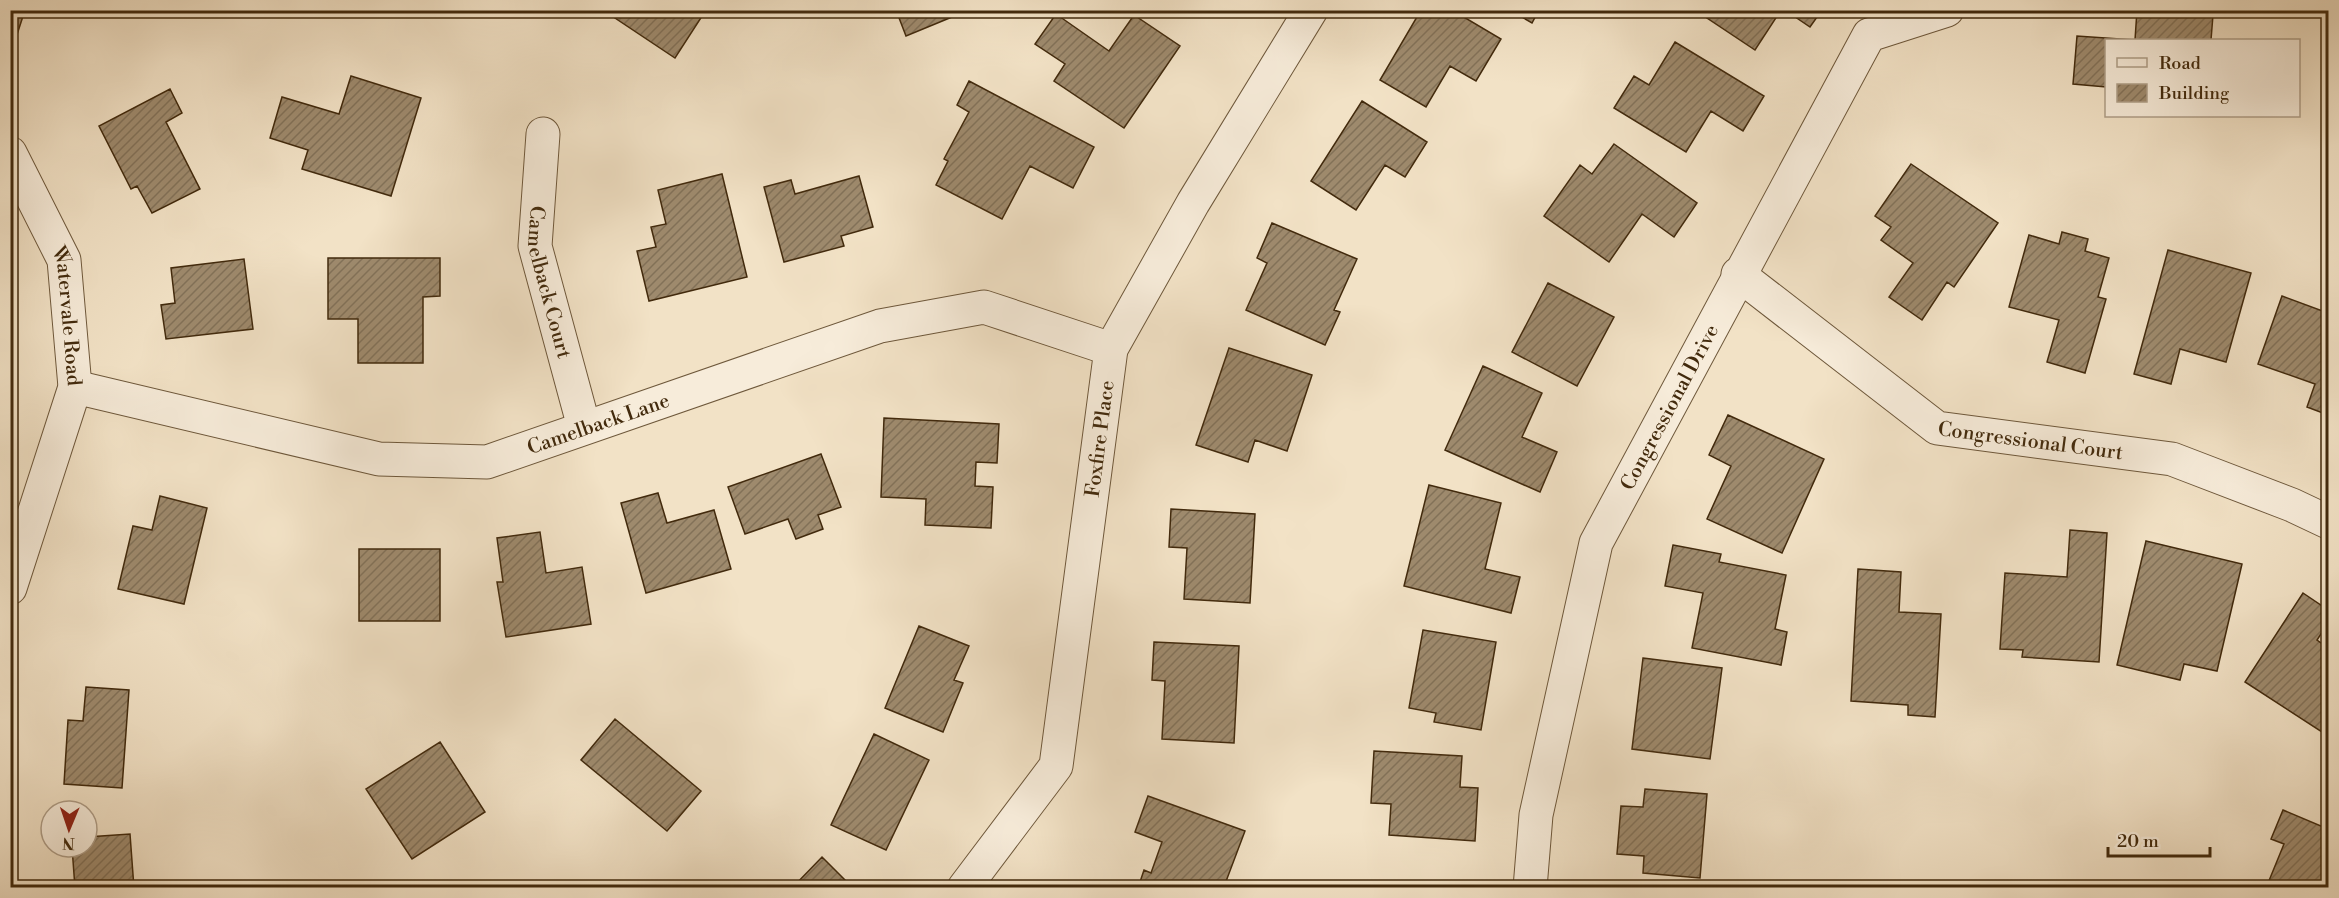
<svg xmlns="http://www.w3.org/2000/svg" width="2339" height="898" font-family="'Libre Bodoni',serif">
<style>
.building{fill:url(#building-hatch);stroke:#422a0d;stroke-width:1.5}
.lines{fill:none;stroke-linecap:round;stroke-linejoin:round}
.minor-casing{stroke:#6e583b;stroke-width:35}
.minor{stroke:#f7ecda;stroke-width:33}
.labels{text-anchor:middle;stroke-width:5;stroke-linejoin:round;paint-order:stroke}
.street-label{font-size:20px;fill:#422a0d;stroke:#f7ecda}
</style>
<defs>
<pattern id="building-hatch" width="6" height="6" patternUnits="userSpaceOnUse" patternTransform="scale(1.5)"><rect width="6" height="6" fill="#9e8a6d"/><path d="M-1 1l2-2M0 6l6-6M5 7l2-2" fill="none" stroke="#827158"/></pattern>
</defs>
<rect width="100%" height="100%" fill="#f2e2c6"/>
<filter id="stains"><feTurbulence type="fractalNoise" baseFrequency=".00333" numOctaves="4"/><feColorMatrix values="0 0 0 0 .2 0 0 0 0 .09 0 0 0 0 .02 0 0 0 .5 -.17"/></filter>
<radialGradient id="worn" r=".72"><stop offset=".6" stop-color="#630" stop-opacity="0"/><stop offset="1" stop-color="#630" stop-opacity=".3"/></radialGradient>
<path class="building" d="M10 10H25L13 47H10Z
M603 10H706L675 58Z
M896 10H969L906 36Z
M1421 10H1452L1501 39 1476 81 1450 66 1426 107 1380 80Z
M1510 10H1539L1532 23Z
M1708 10H1781L1755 50 1704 16Z
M1785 10H1822L1810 27Z
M2137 10H2198V14L2213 15 2211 40H2106V87L2073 84 2077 36 2135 40Z
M1056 14 1109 51 1134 15 1180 46 1124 128 1054 81 1065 64 1035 44Z
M1675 42 1764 96 1743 131 1711 111 1686 152 1614 108 1634 76 1649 85Z
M351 76 421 98 391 196 302 169 308 150 270 138 282 97 339 114Z
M969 81 1094 147 1073 188 1030 166 1002 219 936 185 948 161 944 159 969 112 957 105Z
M170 89 182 113 166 122 200 189 152 213 137 186 131 189 99 126Z
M1362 101 1427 142 1405 177 1385 165 1356 210 1311 181Z
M1614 144 1697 203 1674 237 1642 214 1609 262 1544 216 1580 165 1592 174Z
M1911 164 1998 223 1954 287 1947 282 1922 320 1889 297 1913 263 1881 240 1891 227 1875 216Z
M722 174 747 277 649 301 637 251 656 247 651 227 666 224 658 190Z
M859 176 873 227 841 236 844 246 784 262 764 187 791 180 795 194Z
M1272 223 1357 259 1334 310 1340 312 1325 345 1246 310 1267 263 1257 258Z
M2062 232 2088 239 2085 251 2109 258 2098 297 2106 299 2085 373 2047 362 2059 320 2009 307 2029 235 2059 244Z
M2168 250 2251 273 2226 362 2180 349 2171 384 2134 374Z
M328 258H440V296L423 297V363H358V319H328Z
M244 259 253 329 166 339 161 305 175 303 171 268Z
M1548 283 1614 317 1577 386 1512 352Z
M2282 296 2328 313V415L2307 407 2315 384 2258 364Z
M1229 348 1312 375 1287 451 1255 440 1248 462 1196 445Z
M1483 366 1542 393 1522 437 1557 452 1540 492 1445 450Z
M1728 415 1824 459 1782 553 1707 519 1731 466 1709 455Z
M884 418 999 424 997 463 976 462 975 486 993 487 991 528 925 525 926 499 881 497Z
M821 454 841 507 818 515 823 529 796 539 788 519 745 534 728 487Z
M1429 485 1501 503 1485 569 1520 577 1511 613 1404 586Z
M658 493 667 523 714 510 731 569 646 593 621 503Z
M160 496 207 508 184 604 118 589 133 526 152 530Z
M1171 509 1255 514 1250 603 1184 599 1187 548 1169 547Z
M2070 530 2107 533 2099 662 2022 657 2023 650 2000 649 2005 573 2067 577Z
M540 532 546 573 582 567 591 624 506 637 497 582H503L497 538Z
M2146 541 2242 564 2217 671 2184 664 2180 680 2117 665Z
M1673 545 1721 554 1719 562 1786 575 1775 629 1787 632 1781 665 1692 648 1703 593 1665 586Z
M359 549H440V621H359Z
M1858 569 1901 572 1899 612 1941 614 1935 717 1908 715V705L1851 701Z
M2303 593 2328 610V623L2317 640 2328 648V729L2325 734 2245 682Z
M919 626 969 646 954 680 963 683 943 732 885 708Z
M1423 630 1496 642 1481 730 1434 722 1436 713 1409 708Z
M1154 642 1239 646 1234 743 1162 739 1165 681 1152 680Z
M1643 658 1722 668 1710 759 1632 749Z
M86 687 129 690 122 788 64 784 68 720 83 721Z
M615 719 701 791 667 831 581 760Z
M874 734 929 760 886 850 831 825Z
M440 742 485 812 412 859 366 789Z
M1374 751 1462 756 1460 787 1478 788 1475 841 1389 835 1391 804 1371 803Z
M1645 789 1707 794 1700 878 1643 873 1644 856 1617 854 1621 806 1643 807Z
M1148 796 1245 831 1225 884 1234 888H1138L1144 870 1151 873 1162 842 1135 832Z
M2283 810 2328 829V888H2266L2284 844 2271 839Z
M130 834 134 888H75L72 847H87V837Z
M822 857 853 888H792Z"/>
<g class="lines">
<g class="minor-casing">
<g id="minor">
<path id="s1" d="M543 134 535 246 584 427"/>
<path id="s2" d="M10 153 64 260 75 387 10 588"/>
<path id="s3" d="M1738 274 1937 428 2172 459 2292 505 2328 522"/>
<path id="s4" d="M75 387 379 459 487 462 880 326 984 307 1111 349"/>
<path id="s5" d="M964 888 1056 766 1111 349 1193 203 1311 10"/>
<path id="s6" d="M1530 888 1536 815 1596 543 1869 35 1947 10"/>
</g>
</g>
<use href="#minor" class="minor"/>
</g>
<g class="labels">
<g class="street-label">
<text dy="7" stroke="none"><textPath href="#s1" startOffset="150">Camelback Court</textPath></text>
<text dy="7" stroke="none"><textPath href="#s2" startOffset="176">Watervale Road</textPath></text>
<text dy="7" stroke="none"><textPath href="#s6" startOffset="506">Congressional Drive</textPath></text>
<text dy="7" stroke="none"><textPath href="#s4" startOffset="538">Camelback Lane</textPath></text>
<text dy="7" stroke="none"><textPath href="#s5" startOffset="483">Foxfire Place</textPath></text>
<text dy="7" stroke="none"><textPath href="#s3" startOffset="346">Congressional Court</textPath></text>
</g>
</g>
<rect width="2339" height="898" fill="none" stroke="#f2e2c6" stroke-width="36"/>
<rect x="12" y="12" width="2315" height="874" fill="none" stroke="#422a0d" stroke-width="3"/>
<rect x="18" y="18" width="2303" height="862" fill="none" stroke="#422a0d" stroke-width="1.5"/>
<rect x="2105" y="39" width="195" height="78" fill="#f7ecda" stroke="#af9e88" stroke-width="1.5"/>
<rect x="2117" y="58" width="30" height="9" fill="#f7ecda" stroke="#af9e88" stroke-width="1.5"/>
<text x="2159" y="69" font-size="18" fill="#422a0d">Road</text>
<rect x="2117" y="84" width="30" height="18" fill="url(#building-hatch)" stroke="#af9e88" stroke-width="1.5"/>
<text x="2159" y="99" font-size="18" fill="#422a0d">Building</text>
<g transform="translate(69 829) rotate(182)"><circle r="28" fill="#f7ecda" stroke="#af9e88" stroke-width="1.5"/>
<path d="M0-4.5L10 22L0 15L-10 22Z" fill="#8f2418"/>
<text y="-9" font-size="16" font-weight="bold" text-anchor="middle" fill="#422a0d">N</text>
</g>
<path d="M2108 847v9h102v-9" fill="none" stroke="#422a0d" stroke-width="3"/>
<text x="2117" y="847" font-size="18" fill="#422a0d" stroke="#f7ecda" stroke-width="4.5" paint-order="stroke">20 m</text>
<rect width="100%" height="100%" filter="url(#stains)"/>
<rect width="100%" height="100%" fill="url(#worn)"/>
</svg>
